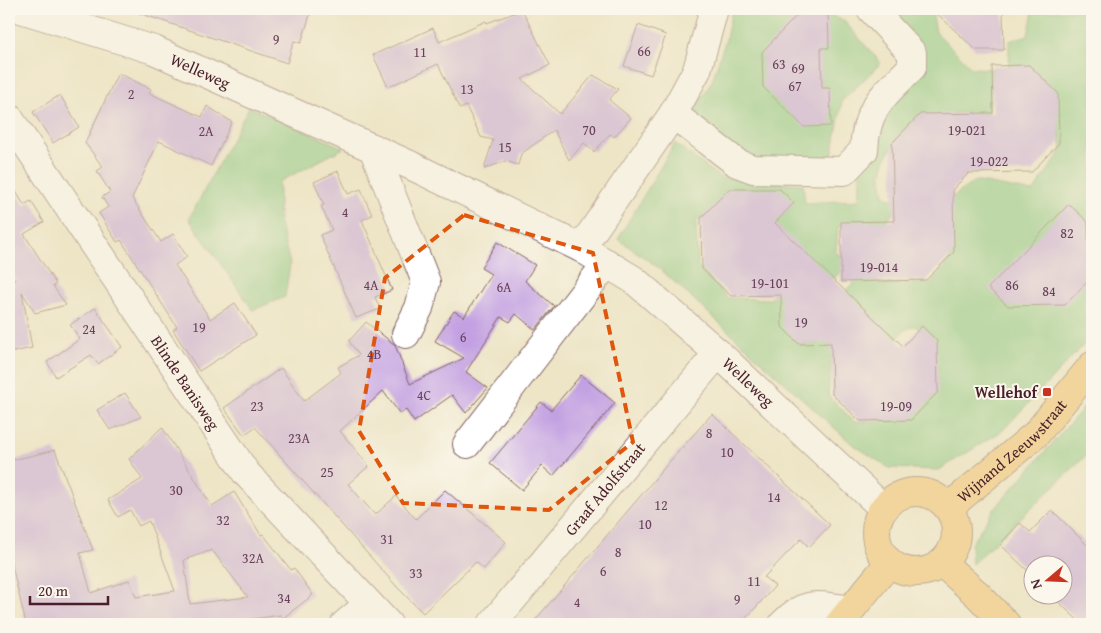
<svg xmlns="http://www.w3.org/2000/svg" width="1101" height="633" font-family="'Gentium Book Plus',serif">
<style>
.green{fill:#83c781;stroke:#667356}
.building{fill:#c3a0e2;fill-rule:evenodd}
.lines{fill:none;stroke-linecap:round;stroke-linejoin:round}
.minor-casing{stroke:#836462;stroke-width:30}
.major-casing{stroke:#836462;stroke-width:30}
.path{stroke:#836462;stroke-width:3;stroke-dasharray:1 4;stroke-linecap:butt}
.minor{stroke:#fff;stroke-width:28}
.major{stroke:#f3c26a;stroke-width:28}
.marked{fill:none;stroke:#e0560e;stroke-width:4;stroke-dasharray:10 6;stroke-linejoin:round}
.poi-dot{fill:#c8321e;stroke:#fbf7ec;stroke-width:2}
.labels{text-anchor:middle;stroke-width:4;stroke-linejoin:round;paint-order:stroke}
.number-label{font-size:14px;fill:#683f59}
.street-label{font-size:16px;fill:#4a1f2b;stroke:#fbf7ec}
.poi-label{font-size:16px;font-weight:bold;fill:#4a1f2b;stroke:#fbf7ec;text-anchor:end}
</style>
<rect width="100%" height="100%" fill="#fbf7ec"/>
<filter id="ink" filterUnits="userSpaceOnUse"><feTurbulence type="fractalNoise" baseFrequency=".02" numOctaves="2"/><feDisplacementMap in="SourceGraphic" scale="10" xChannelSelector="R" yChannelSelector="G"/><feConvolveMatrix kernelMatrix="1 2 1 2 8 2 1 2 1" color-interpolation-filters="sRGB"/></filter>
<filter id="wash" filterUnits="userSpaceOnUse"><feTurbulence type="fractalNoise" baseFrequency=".0096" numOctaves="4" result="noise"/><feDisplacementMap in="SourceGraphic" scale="20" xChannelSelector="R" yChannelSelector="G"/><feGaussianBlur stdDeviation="1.12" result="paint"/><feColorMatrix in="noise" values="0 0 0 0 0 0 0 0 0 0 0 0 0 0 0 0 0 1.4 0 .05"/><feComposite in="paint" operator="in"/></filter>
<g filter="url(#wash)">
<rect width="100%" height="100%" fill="#eee5c7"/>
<path class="green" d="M732 9H816L844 21 881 63 842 101 831 162 743 160 686 124 712 81 726 39Z
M876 9H932L936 32 972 68 993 69 989 112 979 123 965 112 915 119C894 145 876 159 884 195L897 201V209L886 221 838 227 836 252 850 263 831 281 778 226 770 231 728 194 696 222 698 266 728 298 770 299 783 288 784 327 802 345 824 340 833 345 828 395 855 422 901 418 931 340 915 326 905 330 892 344 843 294 862 273 881 284 931 283 951 257 950 199 975 181 1033 192 1062 150 1054 99 1009 76V41L1028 35 1033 12 1092 9V336L1002 431 939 470 889 468 851 443 659 268 618 239 675 143 721 178 803 184 805 203 859 200 862 125 921 64Z
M249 107 344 148 279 182V221L290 264 285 297 253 310 189 219Z
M1092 398V450L972 564 971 544 991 513Z"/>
<g id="blocks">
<path class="building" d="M139 9H312L301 43 294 41 287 63 139 13Z
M932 9H1003L1004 50H976Z
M522 10 550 65 522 79 560 114 593 75 618 89 609 100 631 118 614 137 610 134 594 152 584 143 569 160 554 130 521 154 518 165 506 161 484 169 493 140 481 137 466 106 460 109 438 64 388 87 373 55 433 28 439 42 486 21 487 23Z
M802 10H828L829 48H821L822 88H830L831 126 804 127 763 87 762 52Z
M638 25 666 35 651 75 624 66Z
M1029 65 1058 93 1059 143 1032 172 969 173 953 189 954 252 926 280 841 282V222L894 221 892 143 920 114 993 113 992 66Z
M118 73 151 89 149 93 202 117 207 106 232 122 211 166 159 141 132 198 161 242 173 234 187 257 175 265 210 319 235 303 256 335 199 371 173 330 177 327 121 240 117 242 99 213 108 207 102 197 110 192 97 171 103 167 85 143Z
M60 95 79 127 53 143 33 112Z
M338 171 348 194 361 189 372 215 362 220 392 290 375 297 380 309 356 318 320 235 332 230 321 206 324 205 314 182Z
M9 180 24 205 31 201 44 222 24 234 56 284 53 286 66 305 35 313 22 292 32 348 9 353V280H15L9 270Z
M729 189H780L794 203 775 223 836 282 903 346 922 326 937 341 938 392 911 420 860 421 832 394 831 343 799 344 782 327 781 295 731 296 702 269 701 218Z
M1069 204 1088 222 1089 280 1065 305 1008 306 988 288Z
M497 242 535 265 525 281 554 306 535 330 516 314 510 322 501 317 466 372 488 388 466 413 452 395 414 422 406 410 400 414 383 391 340 431 369 466 348 484 375 515 396 496 416 519 445 490 506 542 484 569 476 562 423 613 398 588 255 427 244 435 224 408 281 368 304 401 341 373 338 367 359 355 349 341 366 322 395 345 410 384 464 358 435 341 454 311 464 317 491 274 481 268Z
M95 308 122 347 98 364 91 355 56 377 47 362 80 339 70 325Z
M581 375 615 403 553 476 542 466 522 490 490 463 541 402 551 410Z
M125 393 141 417 110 430 97 410Z
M712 414 830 525 809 547 801 539 764 577 775 586 741 624H532L670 461Z
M162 427 212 506 234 492 261 535 263 534 291 570 294 568 313 595 283 618 281 615 217 624H26L9 553V461L55 450 93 550 80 553 91 593 129 580 136 597 175 591 149 521 139 526 130 510 118 517 108 500 142 479 129 459ZM212 550 248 597 190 604 184 560Z
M1052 510 1092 550V624H1082L1052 596H1064V566H1034V577L1000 544 1020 523 1030 532Z"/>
</g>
</g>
<g filter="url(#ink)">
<use href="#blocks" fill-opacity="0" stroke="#836462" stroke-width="1"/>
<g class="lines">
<g class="minor-casing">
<g id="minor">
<path id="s1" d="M21 9 154 50 410 165 581 248 634 280 718 353 884 509"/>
<path d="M673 114 737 163 753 169 844 171 864 150C866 106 884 96 912 67V53L871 9"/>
<path id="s2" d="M9 118 246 473 388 624"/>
<path d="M373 148 426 282 419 308 406 334"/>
<path d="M581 248 673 114 697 70 714 9"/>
<path d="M467 444 607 263"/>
<path d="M345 624 369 604"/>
<path id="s3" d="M492 624 718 353"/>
<path d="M783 624C806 599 820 606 851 610"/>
</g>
</g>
<g class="major-casing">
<g id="major">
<circle cx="916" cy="532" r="40"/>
<path id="s4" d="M948 508 1036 434 1092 366"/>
<path d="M942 563 977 594 1006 624"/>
<path d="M839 624 889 563"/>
</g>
</g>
<path class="path" d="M864 533a52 52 0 1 1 104 0a52 52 0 1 1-104 0Z"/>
<use href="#minor" class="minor"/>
<use href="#major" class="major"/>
</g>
</g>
<path d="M0 0H1101V633H0ZM464 215 593 253 633 442 549 510 403 503 359 431 385 278Z" fill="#eee5c7" fill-opacity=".55" fill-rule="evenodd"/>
<path class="marked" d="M464 215 593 253 633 442 549 510 403 503 359 431 385 278Z"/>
<rect class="poi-dot" x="1042" y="387" width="10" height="10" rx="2.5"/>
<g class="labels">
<g class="number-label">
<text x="276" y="44">9</text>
<text x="644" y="56">66</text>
<text x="420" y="57">11</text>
<text x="779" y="69">63</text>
<text x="798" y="73">69</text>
<text x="795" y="91">67</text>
<text x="467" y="94">13</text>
<text x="131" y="99">2</text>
<text x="589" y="135">70</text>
<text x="967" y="135">19-021</text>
<text x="206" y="136">2A</text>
<text x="505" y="152">15</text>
<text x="989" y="166">19-022</text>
<text x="345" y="217">4</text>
<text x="1067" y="238">82</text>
<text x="879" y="272">19-014</text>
<text x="770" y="288">19-101</text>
<text x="371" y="290">4A</text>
<text x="1012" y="290">86</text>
<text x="504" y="292">6A</text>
<text x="1049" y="296">84</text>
<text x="801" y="327">19</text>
<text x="199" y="332">19</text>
<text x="89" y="334">24</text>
<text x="463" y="342">6</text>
<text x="374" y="359">4B</text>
<text x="424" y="400">4C</text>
<text x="257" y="411">23</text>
<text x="896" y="411">19-09</text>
<text x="709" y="438">8</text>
<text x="299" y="443">23A</text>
<text x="727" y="457">10</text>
<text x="327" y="477">25</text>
<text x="176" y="495">30</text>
<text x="774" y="502">14</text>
<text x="661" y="510">12</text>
<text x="223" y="525">32</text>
<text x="645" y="529">10</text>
<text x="387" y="544">31</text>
<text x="618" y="557">8</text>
<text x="253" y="563">32A</text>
<text x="603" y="576">6</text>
<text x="416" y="578">33</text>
<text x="754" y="586">11</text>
<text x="284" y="603">34</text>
<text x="737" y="604">9</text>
<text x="577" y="607">4</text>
</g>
<g class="street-label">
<text dy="6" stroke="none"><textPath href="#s1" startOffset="190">Welleweg</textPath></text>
<text dy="6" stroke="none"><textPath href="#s2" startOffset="318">Blinde Banisweg</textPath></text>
<text dy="6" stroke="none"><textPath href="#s1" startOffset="825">Welleweg</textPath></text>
<text dy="6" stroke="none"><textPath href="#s4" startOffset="86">Wijnand Zeeuwstraat</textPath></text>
<text dy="6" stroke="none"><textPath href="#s3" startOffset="176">Graaf Adolfstraat</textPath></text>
</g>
<g class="poi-label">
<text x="1037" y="398">Wellehof</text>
</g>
</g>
<rect width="1101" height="633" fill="none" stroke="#fbf7ec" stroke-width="30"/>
<g transform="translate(1048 580) rotate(251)"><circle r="24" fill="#fbf7ec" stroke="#b4a19f"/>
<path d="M0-4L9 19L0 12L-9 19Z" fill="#c8321e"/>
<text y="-8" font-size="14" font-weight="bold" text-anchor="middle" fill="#4a1f2b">N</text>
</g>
<path d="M30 596v8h78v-8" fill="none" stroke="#4a1f2b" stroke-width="2.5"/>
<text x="38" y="596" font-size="15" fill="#4a1f2b" stroke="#fbf7ec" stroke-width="4" paint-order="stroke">20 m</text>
</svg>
